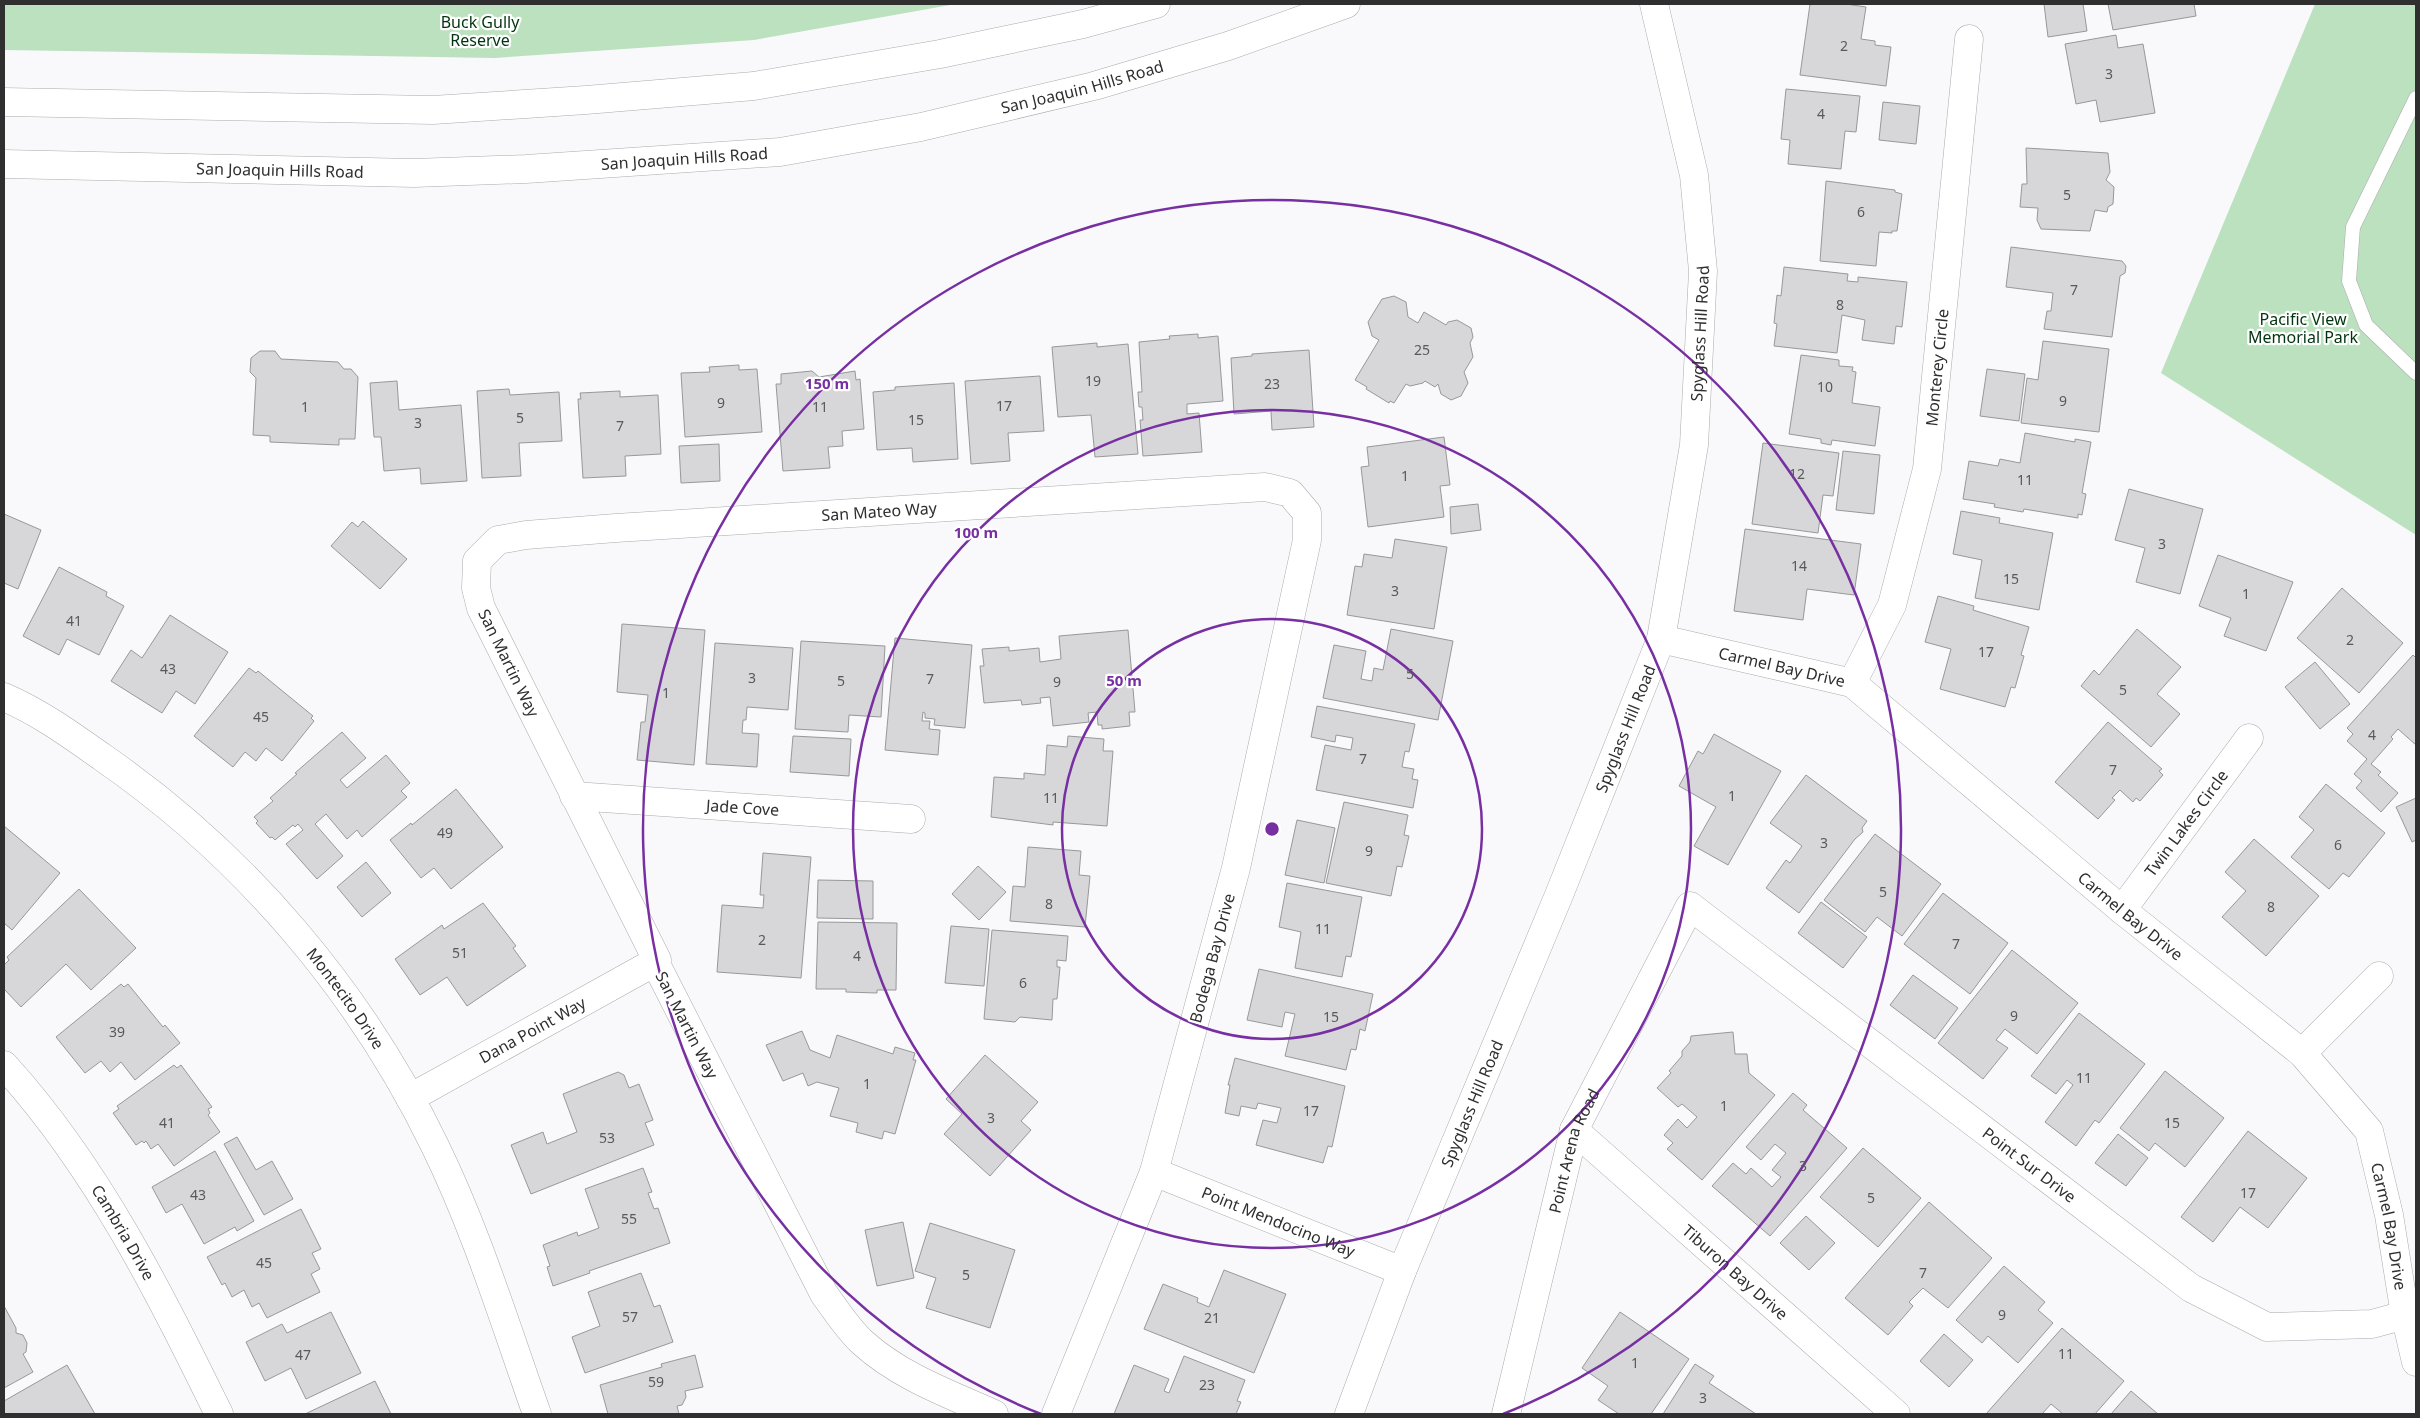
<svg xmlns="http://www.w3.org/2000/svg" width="2420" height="1418" font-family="'Noto Sans',sans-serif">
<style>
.green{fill:#bbe1be}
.building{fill:#d7d7da;stroke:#97989a}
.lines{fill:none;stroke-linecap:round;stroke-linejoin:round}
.lane-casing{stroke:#aaabad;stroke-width:15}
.street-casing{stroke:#aaabad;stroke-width:29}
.secondary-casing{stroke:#aaabad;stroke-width:29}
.lane{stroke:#fff;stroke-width:14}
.street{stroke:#fff;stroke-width:28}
.secondary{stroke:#fff;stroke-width:28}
.ring{fill:none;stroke:#772fa2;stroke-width:2.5}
.labels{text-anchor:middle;stroke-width:4.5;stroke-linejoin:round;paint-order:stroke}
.number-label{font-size:14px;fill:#59595a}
.park-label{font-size:16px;fill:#01340e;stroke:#fff}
.street-label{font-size:16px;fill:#2f2f30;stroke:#fff}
.centre{fill:#772fa2;stroke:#fff;stroke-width:2.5}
.ring-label{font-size:15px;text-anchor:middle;font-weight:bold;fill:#772fa2;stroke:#fff;stroke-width:4.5;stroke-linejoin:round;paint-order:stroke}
</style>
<rect width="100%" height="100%" fill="#f9f9fc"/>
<path class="green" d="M4 4H956L754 40 495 58 4 50Z
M2315 4H2416V535L2161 373Z"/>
<path class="building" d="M1810 4H1846L1866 7 1861 39 1875 41V45L1891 47 1886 86 1800 75Z
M2044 4H2083L2087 31 2048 37Z
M2108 4H2194L2196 16 2113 30Z
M2116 35 2118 48 2143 44 2155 113 2100 122 2096 100 2076 104 2065 44Z
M1786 89 1860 96 1856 132 1845 131 1841 169 1788 164 1790 140 1781 139Z
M1883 102 1920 106 1916 144 1879 140Z
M2026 148 2108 153 2110 172 2106 180 2114 187 2113 204 2108 207 2107 212 2095 210 2090 231 2041 229 2037 220 2038 208 2020 207 2022 184H2027Z
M1826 181 1895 190V192L1902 194 1897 231H1892V233L1879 232 1876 266 1820 261Z
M2011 247 2122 261 2126 266 2125 273 2120 276 2112 337 2044 329 2047 311H2051L2053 293 2006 287Z
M1784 267 1848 274 1847 281 1858 282V277L1907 282 1902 327 1896 326 1894 344 1862 340 1865 320 1842 315 1837 353 1774 346 1777 324 1774 323 1777 295 1781 296Z
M1394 296 1406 302 1408 317 1418 323 1424 312 1446 325 1448 322 1457 320 1471 328 1473 337 1470 343 1473 357 1464 372 1468 383 1461 396 1451 400 1441 394 1438 384 1435 387 1425 381 1423 383 1410 386 1406 384 1394 403 1390 401 1389 403 1366 389 1367 387 1355 380 1379 340 1372 336 1368 322 1382 299Z
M1198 334V338L1218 336 1223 401 1187 404V414L1199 413 1202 452 1143 456 1140 420H1143L1142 407H1139L1138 392H1142L1139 342 1170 339 1169 336Z
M2043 341 2109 349 2099 432 2021 423 2027 378 2038 380Z
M1097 343V347L1128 344 1138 454 1095 457 1091 415 1058 417 1052 347Z
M1309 350 1314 427 1272 430 1271 411 1234 414 1231 358 1252 356V354Z
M260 351H275L281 359 338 362 344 369H351L358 377 355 439H339V445L270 442V436L253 435 256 378 250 372 251 358Z
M1801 355 1839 360V366L1853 367 1852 371 1856 372 1852 403 1880 407 1875 446 1832 440 1831 445 1821 443V439L1789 434Z
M739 365V370L757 369 762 432 685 437 681 373 710 372 709 367Z
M1987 369 2025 374 2019 421 1980 416Z
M812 371 819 377 855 371 856 380 860 379 864 429 842 431 843 446 828 447 830 468 783 471 776 384H781V374Z
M1040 376 1044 431 1008 433 1010 461 971 464 965 381Z
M397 381 399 410 461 405 467 481 421 484 420 468 384 471 381 437H374L370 383Z
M954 383 958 459 913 462 912 448 877 450 873 392 895 390V387Z
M509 389 510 395 559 392 562 441 519 443 521 476 482 478 477 391Z
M620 391V397L658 395 661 454 625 456 626 476 583 478 578 399H581L580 393Z
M2025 433 2075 442V439L2091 442 2082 493 2086 494 2082 515 2078 514V518L2024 509 2023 512 1994 507 1995 504 1963 499 1969 461 1998 466 2000 459 2020 463Z
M1444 437 1450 485 1440 486 1444 517 1368 527 1361 467 1369 466 1367 447Z
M1763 443 1839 453 1833 496 1823 495 1818 533 1752 524Z
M719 444 720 481 681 483 679 446Z
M1843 451 1880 455 1874 514 1836 510Z
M2129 489 2203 509 2180 594 2136 582 2145 548 2115 540Z
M1478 504 1481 530 1451 534 1450 507Z
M1961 511 2000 518 1999 523 2053 533 2039 610 1975 598 1982 560 1953 554Z
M4 514 41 530 18 589 4 583Z
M363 521 407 559 380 589 331 546 352 522 358 527Z
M1745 529 1861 544 1854 595 1807 589 1803 620 1734 611Z
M1395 539 1447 547 1434 629 1347 615 1355 566 1362 567 1364 554 1392 558Z
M2218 555 2293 582 2266 651 2224 636 2231 618 2199 606Z
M59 567 107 592 106 596 124 606 99 655 67 639 59 655 23 636Z
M2342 588 2403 643 2359 693 2297 638Z
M1938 596 1974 606 1973 610 2029 627 2021 655 2024 656 2015 688 2011 687 2005 707 1940 689 1951 649 1925 642Z
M170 615 228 652 195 704 176 691 162 713 111 681 131 650 142 658Z
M622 624 705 630 694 765 637 760 641 722H645L648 695 617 692Z
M1391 629 1453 641 1438 720 1323 698 1334 645 1366 651 1361 679 1372 681 1374 668 1383 670Z
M2137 629 2181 667 2157 694 2180 714 2151 747 2081 686 2094 670 2099 675Z
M1128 630 1135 712H1129L1130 726 1102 729V725H1098L1097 712 1088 713 1089 722 1053 726 1050 697 1040 698 1041 703 1022 705 1021 700 984 703 980 666H984L982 649 1009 647V651L1039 648 1040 662 1061 659 1059 636Z
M895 638 972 645 965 728 934 725 935 719 925 718V713L923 712 922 721H930L929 729 940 730 938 755 885 750Z
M801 641 885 646 881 717 849 715 848 732 795 729Z
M715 643 793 648 788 710 747 707 746 720H743L742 733 759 734 757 767 706 764Z
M2413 655 2416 658V745L2398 729 2391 737 2393 739 2371 764 2381 772 2378 775 2398 793 2381 812 2356 788 2362 781 2354 774 2367 759 2347 741 2353 734 2347 728Z
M2315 662 2350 704 2320 729 2285 687Z
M249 668 256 673 258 671 313 716 311 718 314 721 282 761 266 748 256 761 245 752 233 767 194 736Z
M1317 706 1415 724 1409 752 1405 751 1402 767 1414 769 1412 779 1418 780 1413 808 1316 790 1325 745 1351 750 1353 738 1336 735 1335 742 1311 737Z
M2108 722 2162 769 2159 771 2163 775 2140 801 2136 798 2133 802 2120 790 2112 798 2115 800 2098 819 2055 782Z
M342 732 366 758 340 780 347 788 386 755 410 783 401 791 407 797 362 837 357 830 347 839 326 814 315 824 343 856 317 879 286 844 303 830 298 824 295 827 293 825 275 840 272 837 270 838 256 823 258 821 254 817 273 801 270 798 297 774 295 773Z
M1714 734 1781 771 1728 865 1694 846 1716 807 1679 786 1698 751 1703 754Z
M793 736 851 739 849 776 790 772Z
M1068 736 1104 739 1103 751H1113L1107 826 1053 822V825L991 817 994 777 1024 779V773L1045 775 1047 745 1067 747Z
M1806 775 1867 821 1862 828 1863 832 1855 839 1799 913 1766 888 1786 860 1790 863 1802 846 1770 823Z
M2326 784 2385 833 2349 877 2343 873 2329 889 2291 857 2314 830 2299 817Z
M456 789 503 847 451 889 434 868 421 878 390 840 411 823 412 825Z
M2416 798V840L2412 842 2396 807Z
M1344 802 1408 815 1404 835 1409 836 1402 867 1397 866 1391 896 1326 883Z
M1297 820 1335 828 1324 883 1285 875Z
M4 826 60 873 12 930 4 923Z
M1875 834 1941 884 1902 936 1877 917 1865 932 1824 900Z
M2254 839 2319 896 2266 956 2222 917 2246 891 2225 872Z
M1028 847 1081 851 1079 875 1090 876 1085 927 1010 921 1013 886 1025 887Z
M763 853 811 857 801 978 717 972 722 905 763 908 764 895H760Z
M366 862 391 893 362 917 337 887Z
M978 866 1006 892 979 920 952 894Z
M818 880 873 881V919L817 918Z
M1287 883 1362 897 1351 957 1346 956 1342 977 1295 968 1301 932 1279 927Z
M79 889 136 948 91 990 66 964 21 1007 4 989V965L9 960 7 957Z
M1943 893 2008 943 1970 994 1904 944Z
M1821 902 1867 937 1843 968 1798 933Z
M483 903 516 946 513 948 526 966 467 1006 447 977 420 995 395 959 442 925 444 929Z
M818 922 897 923 896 990H877V993L846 992V989H816Z
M951 926 989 929 984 986 945 983Z
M992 930 1068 936 1066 961 1057 960V967H1060L1057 999H1053L1052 1020 1020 1017 1015 1022 984 1019Z
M2012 950 2078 1003 2037 1054 2005 1029 1996 1040 2008 1048 1983 1079 1938 1043Z
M1259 969 1373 994 1365 1031 1360 1029 1356 1050 1351 1049 1346 1070 1285 1056 1295 1014 1285 1012 1282 1027 1247 1020Z
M1913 975 1958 1008 1935 1039 1890 1005Z
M121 984 124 987 128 984 163 1027 165 1025 180 1043 135 1080 121 1062 110 1072 101 1061 85 1073 56 1037Z
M2079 1013 2145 1064 2099 1123 2095 1120 2076 1146 2045 1122 2073 1085 2067 1080 2056 1094 2031 1076Z
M802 1031 810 1050 830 1058 837 1035 893 1054 895 1047 915 1053 913 1060H916L895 1134 884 1131 882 1139 856 1132 858 1123 830 1116 839 1088 817 1082 808 1086 803 1073 783 1081 766 1045Z
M1733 1032 1735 1054H1747L1749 1073 1775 1095 1702 1180 1667 1149 1673 1143 1664 1135 1678 1119 1687 1128 1697 1117 1682 1104 1678 1107 1657 1088 1671 1073 1669 1071 1682 1056V1051L1690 1042 1691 1036Z
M985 1055 1038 1102 1021 1121 1031 1130 990 1176 944 1134 962 1114 946 1099Z
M1235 1058 1345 1086 1332 1147 1328 1146 1323 1163 1256 1145 1263 1120 1277 1123 1281 1108 1258 1103 1256 1109 1241 1106 1239 1116 1225 1113 1230 1085H1228Z
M174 1065 177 1068 181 1065 212 1107 208 1109 210 1113 208 1115 220 1132 174 1166 158 1144 151 1149 146 1141 144 1143 142 1141 136 1145 113 1113 119 1109 117 1106Z
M2165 1071 2224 1118 2185 1167 2155 1143 2149 1151 2120 1128Z
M618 1072 624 1075 629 1088 639 1084 653 1120 645 1123 654 1145 531 1194 511 1145 543 1132 547 1144 577 1132 563 1094Z
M1793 1093 1807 1105 1803 1110 1847 1148 1770 1236 1712 1186 1733 1163 1746 1174 1751 1168 1772 1187 1781 1177 1772 1170 1786 1153 1775 1144 1761 1160 1746 1147Z
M2248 1131 2307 1178 2268 1228 2240 1207 2213 1242 2181 1217Z
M2118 1134 2148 1158 2126 1186 2095 1163Z
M237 1137 256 1170 272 1161 293 1199 264 1215 224 1144Z
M1863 1148 1921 1198 1878 1247 1820 1197Z
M215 1151 254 1221 237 1231 235 1227 204 1244 182 1204 166 1213 152 1187Z
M643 1168 652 1192 648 1193 654 1209 658 1208 670 1243 589 1271 590 1273 553 1286 547 1267 550 1266 543 1245 577 1232 578 1236 599 1228 585 1189Z
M1929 1202 1992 1258 1948 1308 1923 1288 1909 1302 1913 1306 1888 1335 1845 1298Z
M301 1209 321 1249 312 1253 320 1269 311 1274 320 1292 267 1318 259 1303 252 1307 244 1290 232 1297 225 1283 222 1285 207 1257Z
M1806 1216 1835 1243 1809 1270 1780 1243Z
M903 1222 914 1278 877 1286 865 1230Z
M930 1223 1015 1250 990 1328 926 1308 936 1278 915 1271Z
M2004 1266 2045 1302 2038 1310 2053 1323 2018 1363 1988 1336 1982 1343 1956 1320Z
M1224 1270 1286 1294 1254 1373 1144 1329 1163 1284 1198 1298 1197 1302 1209 1307Z
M641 1273 654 1307 660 1305 673 1342 585 1373 572 1337 600 1326 588 1292Z
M4 1306 16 1328V1333L23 1335 27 1343 26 1352 23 1354 33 1372 4 1388Z
M331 1312 361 1373 306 1399 291 1368 265 1381 246 1342 282 1324 287 1333Z
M1620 1312 1689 1359 1651 1414H1619L1598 1400 1608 1386 1582 1368Z
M2062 1328 2124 1381 2095 1414H2063L2051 1404 2042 1414H1986Z
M1944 1334 1973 1360 1949 1387 1920 1361Z
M695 1355 703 1387 685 1391 686 1397 682 1405 677 1406 679 1414H608L600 1385 662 1367 661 1364Z
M1184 1356 1245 1380 1237 1401 1241 1402 1236 1414H1114L1134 1365 1169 1379 1164 1391 1169 1393Z
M1695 1364 1714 1376 1709 1383 1756 1414H1663Z
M67 1365 95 1414H4V1401Z
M375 1381 391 1414H305Z
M2131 1391 2158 1414H2111Z"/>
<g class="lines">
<g class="lane-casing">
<path id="lane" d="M2416 98 2353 227 2349 281 2366 325 2416 373"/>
</g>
<g class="street-casing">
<g id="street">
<path id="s1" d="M1661 639 1852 683 2122 910 2302 1053 2369 1131 2389 1215 2405 1315 2416 1362"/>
<path id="s2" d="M1852 683 1892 605 1927 469 1969 39"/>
<path id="s3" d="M4 697C39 712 71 735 102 757 244 855 360 991 435 1146 477 1232 505 1324 537 1414"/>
<path id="s4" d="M574 796 911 819"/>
<path id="s5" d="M2122 910 2249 738"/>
<path d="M2302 1053 2379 976"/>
<path id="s6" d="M4 1065C97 1167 159 1292 219 1414"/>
<path id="s7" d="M410 1098 655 962"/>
<path id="s8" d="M1574 1130 1896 1414"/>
<path id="s9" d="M1154 1172 1402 1271"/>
<path id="s10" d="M994 1414C949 1394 899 1376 862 1342 847 1328 836 1310 824 1294L655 962 657 960 481 608 476 588 477 561 498 540 526 535 616 528 1265 487 1290 493 1307 513V540L1236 868 1154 1172 1056 1414"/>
<path id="s11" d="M1506 1414 1574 1130 1690 906 2191 1288 2267 1327 2372 1324 2405 1315"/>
</g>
</g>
<g class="secondary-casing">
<g id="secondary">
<path d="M4 102 433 110 586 100 754 86 940 54 1083 24 1156 4"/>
<path id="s12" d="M4 164 414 173 526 169 780 152 921 127 1094 86 1228 46 1346 4"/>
<path id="s13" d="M1349 1414 1402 1271 1559 895 1661 639 1694 445 1703 271 1694 175 1654 4"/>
</g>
</g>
<use href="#lane" class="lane"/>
<use href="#street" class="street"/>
<use href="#secondary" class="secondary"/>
</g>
<g class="ring">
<circle cx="1272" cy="829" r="210"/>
<circle cx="1272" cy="829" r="419"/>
<path d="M1041 1414A629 629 0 1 1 1503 1414"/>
</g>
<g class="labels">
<g class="number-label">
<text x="1844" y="51">2</text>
<text x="2109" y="79">3</text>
<text x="1821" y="119">4</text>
<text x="2067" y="200">5</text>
<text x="1861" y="217">6</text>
<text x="2074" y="295">7</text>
<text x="1840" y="310">8</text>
<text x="1422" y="355">25</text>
<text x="1093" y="386">19</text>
<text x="1272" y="389">23</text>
<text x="1825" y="392">10</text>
<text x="2063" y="406">9</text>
<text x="721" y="408">9</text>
<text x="1004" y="411">17</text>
<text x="305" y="412">1</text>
<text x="820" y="412">11</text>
<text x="520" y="423">5</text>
<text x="916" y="425">15</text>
<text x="418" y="428">3</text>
<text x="620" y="431">7</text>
<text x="1797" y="479">12</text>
<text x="1405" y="481">1</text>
<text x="2025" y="485">11</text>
<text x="2162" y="549">3</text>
<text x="1799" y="571">14</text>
<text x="2011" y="584">15</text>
<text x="1395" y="596">3</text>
<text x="2246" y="599">1</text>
<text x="74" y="626">41</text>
<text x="2350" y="645">2</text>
<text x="1986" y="657">17</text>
<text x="168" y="674">43</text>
<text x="1410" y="679">5</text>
<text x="752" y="683">3</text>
<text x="930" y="684">7</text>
<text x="841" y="686">5</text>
<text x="1057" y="687">9</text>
<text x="2123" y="695">5</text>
<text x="666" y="698">1</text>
<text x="261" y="722">45</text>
<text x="2372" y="740">4</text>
<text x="1363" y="764">7</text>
<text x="2113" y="775">7</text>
<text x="1732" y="801">1</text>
<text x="1051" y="803">11</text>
<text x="445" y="838">49</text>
<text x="1824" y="848">3</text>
<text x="2338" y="850">6</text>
<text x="1369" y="856">9</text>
<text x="1883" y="897">5</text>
<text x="1049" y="909">8</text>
<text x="2271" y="912">8</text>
<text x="1323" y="934">11</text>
<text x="762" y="945">2</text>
<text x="1956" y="949">7</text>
<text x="460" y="958">51</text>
<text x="857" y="961">4</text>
<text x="1023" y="988">6</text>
<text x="2014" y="1021">9</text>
<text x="1331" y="1022">15</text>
<text x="117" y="1037">39</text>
<text x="2084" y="1083">11</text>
<text x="867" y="1089">1</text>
<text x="1724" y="1111">1</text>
<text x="1311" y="1116">17</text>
<text x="991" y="1123">3</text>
<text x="167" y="1128">41</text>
<text x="2172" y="1128">15</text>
<text x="607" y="1143">53</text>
<text x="1803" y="1171">3</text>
<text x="2248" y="1198">17</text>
<text x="198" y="1200">43</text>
<text x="1871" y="1203">5</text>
<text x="629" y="1224">55</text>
<text x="264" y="1268">45</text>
<text x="1923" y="1278">7</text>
<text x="966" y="1280">5</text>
<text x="2002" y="1320">9</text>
<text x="630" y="1322">57</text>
<text x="1212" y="1323">21</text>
<text x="2066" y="1359">11</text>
<text x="303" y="1360">47</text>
<text x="1635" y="1368">1</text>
<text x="656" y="1387">59</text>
<text x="1207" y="1390">23</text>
<text x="1703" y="1403">3</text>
</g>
<g class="park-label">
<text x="480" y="28">Buck Gully<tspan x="480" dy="18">Reserve</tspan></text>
<text x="2303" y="325">Pacific View<tspan x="2303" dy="18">Memorial Park</tspan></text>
</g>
<g class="street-label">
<text dy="6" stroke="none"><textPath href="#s12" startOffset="1086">San Joaquin Hills Road</textPath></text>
<text dy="6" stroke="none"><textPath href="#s12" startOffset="681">San Joaquin Hills Road</textPath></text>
<text dy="6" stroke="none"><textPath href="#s12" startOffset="276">San Joaquin Hills Road</textPath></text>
<text dy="6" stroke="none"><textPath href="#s13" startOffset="1144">Spyglass Hill Road</textPath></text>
<text dy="6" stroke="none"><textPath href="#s2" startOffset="330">Monterey Circle</textPath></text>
<text dy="6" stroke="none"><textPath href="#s10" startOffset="1441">San Mateo Way</textPath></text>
<text transform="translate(509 663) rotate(64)" y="6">San Martin Way</text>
<text dy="6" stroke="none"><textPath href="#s1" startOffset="124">Carmel Bay Drive</textPath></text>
<text dy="6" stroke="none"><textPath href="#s13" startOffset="739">Spyglass Hill Road</textPath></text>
<text dy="6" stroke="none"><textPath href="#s4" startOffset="169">Jade Cove</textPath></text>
<text dy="6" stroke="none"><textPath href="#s5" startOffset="108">Twin Lakes Circle</textPath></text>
<text dy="6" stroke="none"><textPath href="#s1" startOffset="559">Carmel Bay Drive</textPath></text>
<text transform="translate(1212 958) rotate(-75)" y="6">Bodega Bay Drive</text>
<text dy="6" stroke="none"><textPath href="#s3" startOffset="460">Montecito Drive</textPath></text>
<text transform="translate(687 1025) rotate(63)" y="6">San Martin Way</text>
<text dy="6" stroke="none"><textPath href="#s7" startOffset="140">Dana Point Way</textPath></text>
<text dy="6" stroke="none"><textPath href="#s13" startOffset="334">Spyglass Hill Road</textPath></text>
<text dy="6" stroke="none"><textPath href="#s11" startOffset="272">Point Arena Road</textPath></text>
<text dy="6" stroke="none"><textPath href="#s11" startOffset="971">Point Sur Drive</textPath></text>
<text dy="6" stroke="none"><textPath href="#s9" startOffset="134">Point Mendocino Way</textPath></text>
<text dy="6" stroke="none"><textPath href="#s1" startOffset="979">Carmel Bay Drive</textPath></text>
<text dy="6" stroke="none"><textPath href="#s6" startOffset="206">Cambria Drive</textPath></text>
<text dy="6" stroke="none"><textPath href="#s8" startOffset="215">Tiburon Bay Drive</textPath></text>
</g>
</g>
<circle cx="1272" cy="829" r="8" class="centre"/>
<g class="ring-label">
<text x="827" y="389">150 m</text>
<text x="976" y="538">100 m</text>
<text x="1124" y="686">50 m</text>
</g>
<rect width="2420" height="1418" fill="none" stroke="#2f2f30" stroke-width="10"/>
</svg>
